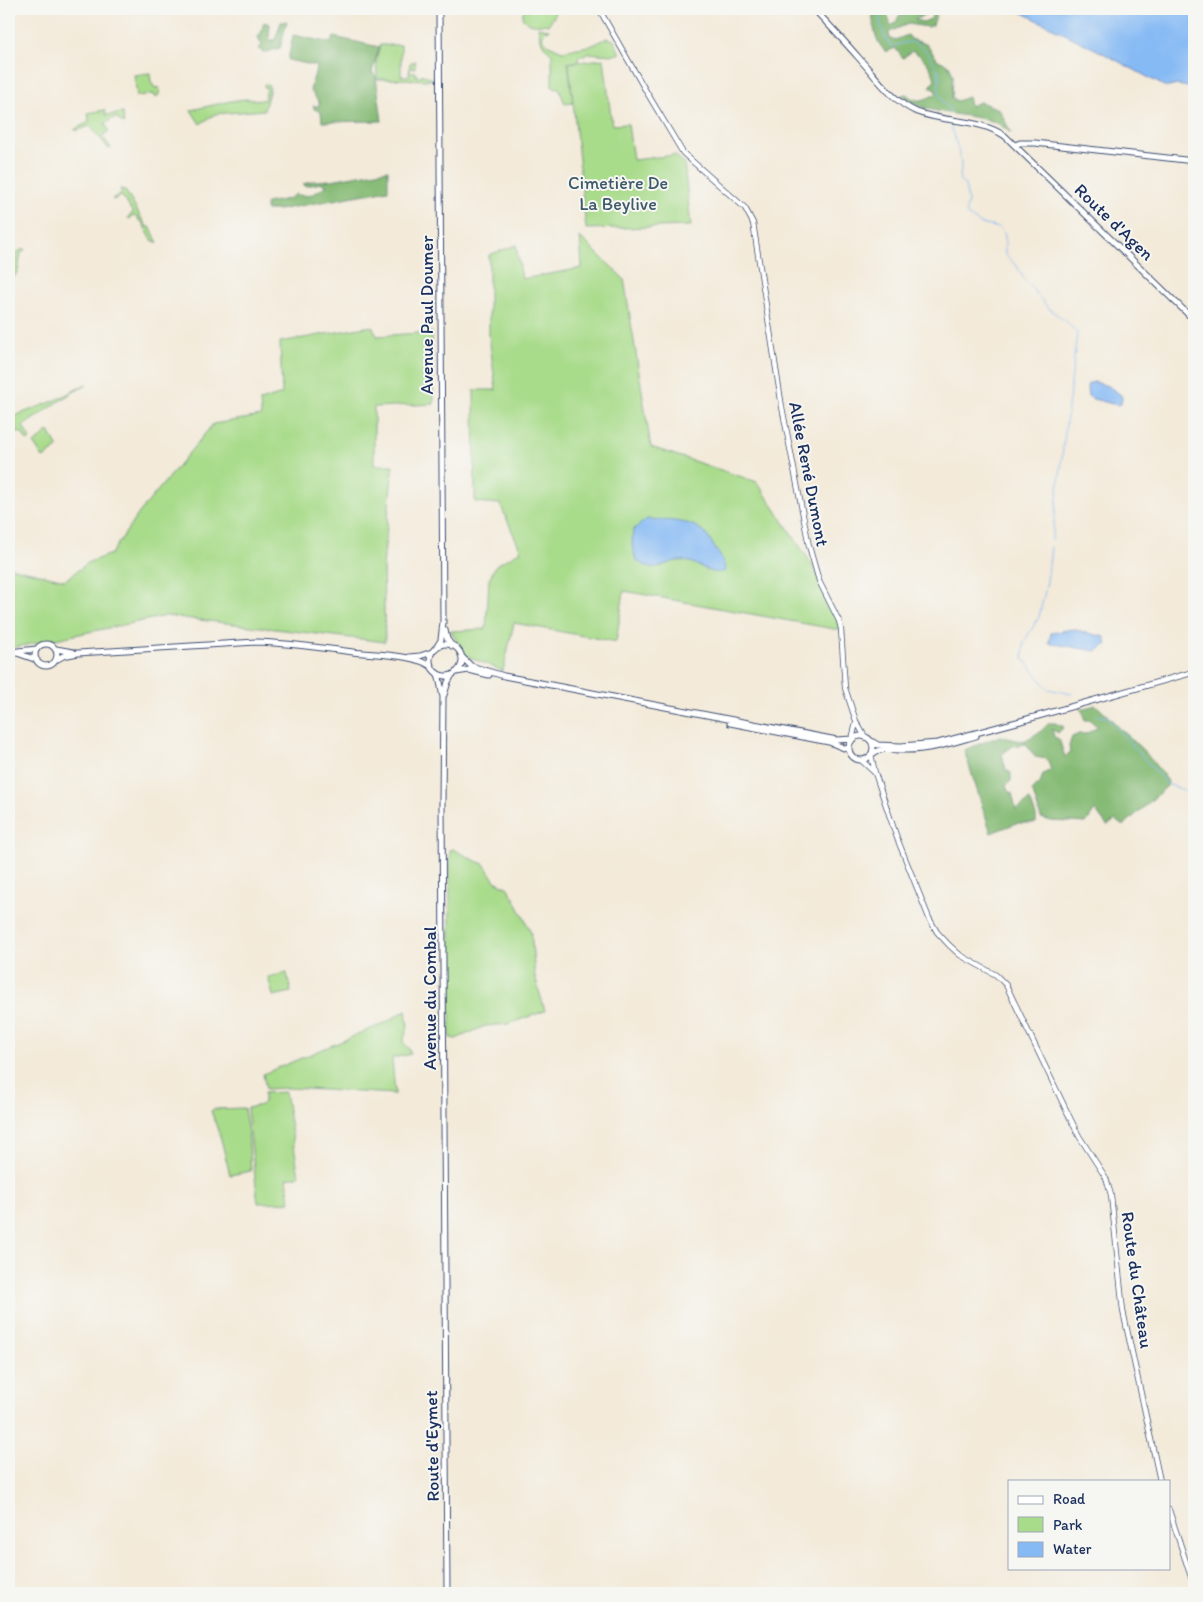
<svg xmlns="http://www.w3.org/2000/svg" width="1203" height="1602" font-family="Itim,sans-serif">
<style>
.green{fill:#a8db8a;stroke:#628574}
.forest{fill:#86bb76;stroke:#50756a}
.water{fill:#86baf4;stroke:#5074a9}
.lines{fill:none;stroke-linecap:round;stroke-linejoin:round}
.stream{stroke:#86baf4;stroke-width:1}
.tertiary-casing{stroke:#3b4b70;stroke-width:6}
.secondary-casing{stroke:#3b4b70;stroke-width:7}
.primary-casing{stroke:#3b4b70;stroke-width:7}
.tertiary{stroke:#fff;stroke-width:4.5}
.secondary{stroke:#fff;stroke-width:5}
.primary{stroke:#fff;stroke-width:5}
.labels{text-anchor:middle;stroke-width:4;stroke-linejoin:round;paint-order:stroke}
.park-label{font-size:18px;fill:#3e5a69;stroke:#f6f6f2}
.street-label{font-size:18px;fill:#1b2f5e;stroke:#f6f6f2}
</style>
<rect width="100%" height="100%" fill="#f6f6f2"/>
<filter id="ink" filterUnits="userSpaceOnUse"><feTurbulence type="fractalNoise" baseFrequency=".02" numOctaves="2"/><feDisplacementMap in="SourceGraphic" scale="10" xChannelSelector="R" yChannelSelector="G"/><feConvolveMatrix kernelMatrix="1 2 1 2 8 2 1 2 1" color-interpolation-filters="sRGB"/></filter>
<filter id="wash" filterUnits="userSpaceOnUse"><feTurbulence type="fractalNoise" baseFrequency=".0096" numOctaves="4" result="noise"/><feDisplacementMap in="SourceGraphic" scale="20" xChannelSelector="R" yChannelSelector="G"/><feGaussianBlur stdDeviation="1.12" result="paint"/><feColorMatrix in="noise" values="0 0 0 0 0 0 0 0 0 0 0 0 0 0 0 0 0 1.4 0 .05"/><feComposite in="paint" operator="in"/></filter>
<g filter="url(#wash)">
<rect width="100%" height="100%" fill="#f3ead9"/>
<path class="green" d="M524 9H554L555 15 548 25C538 23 527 27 522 17Z
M538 27 549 29 548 31 545 30 542 38 549 45 562 51 593 45 607 38 614 40 620 54 612 55 587 53 585 56H579L578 61 568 63 573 103 565 104 559 88 552 87V54C542 45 540 40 538 27Z
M380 45H401V76H409L410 63 415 61V68H410V72H416V76H422V74L432 79 436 77 437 80 377 79 376 61Z
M604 59 612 125 628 124 633 160 675 155 684 163 691 226 586 229 569 63Z
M150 73 151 82 155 88 159 87 160 91 158 96 155 97 154 94 137 96 134 75Z
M264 84 268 85 270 88 264 110 215 114 200 124 191 110 231 101 245 99 264 100 267 88 264 87Z
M105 110 106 115 123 113 124 124 115 117 105 124 109 131 102 136 111 148 109 149 90 126 76 131 75 129 89 122 88 113Z
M120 189 125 190 146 226 151 228 158 243 152 240 141 221 138 220 139 218 134 216 129 219 128 217 133 213 122 196 113 200 112 199 122 193Z
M580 237 624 279 651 447 757 482 813 566 841 629H834L624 591 616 642 514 623 503 671 464 655 451 631 486 629 489 579 496 565 521 551 500 504 475 502 474 390H496L489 336V255L516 245 522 279 582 268Z
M24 248 25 250 21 253 18 271 9 286V254H15Z
M372 326 377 336 432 332 434 404 374 407V465H393L383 566 385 642 166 616 17 647 9 645V567L65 580 89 562 111 554 139 513 213 424 261 416 260 401 282 394 280 342Z
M86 384 87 385 73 392 23 426 30 439 27 441 22 433 16 432 18 430 14 423 9 425V418L54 401Z
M49 431 58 448 43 458 34 444Z
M453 849C463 854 474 861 484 864L495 881 507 887 513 896 531 932 535 977 545 1011 508 1024 485 1026 456 1039 450 1038V850Z
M287 973 291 992 273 996 268 977Z
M406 1010 408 1027 403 1042 409 1049 411 1054 392 1058 395 1094 288 1088 266 1089 263 1074 383 1024Z
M285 1092 299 1176 287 1178 290 1202 258 1203 247 1108 261 1105 264 1102V1093Z
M244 1108 248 1132 251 1171 230 1175 221 1139 211 1111 214 1109Z"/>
<path class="forest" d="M872 9H885L891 26 896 23C902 4 912 9 929 9L927 13 915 20 923 22 931 19 934 9H938L933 25 928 27 908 24 889 32 890 39 895 40 908 35 911 39 926 44 938 60 949 65 953 75 952 98 957 101 968 97 970 106 980 102 999 109 1011 133C1006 129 1001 125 995 122 968 113 921 115 902 95L906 94C919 104 922 100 937 94L935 90 930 87 935 80C933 69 923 55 912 51L903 58 895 48 886 52C874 41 873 24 872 9Z
M287 21 280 48 263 53 259 49 262 45 258 37 261 33 264 22 270 24 269 40H275L281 22Z
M293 35 331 43 334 37 379 47 372 72 376 77 382 121 322 122 321 112 314 109 313 106H319V102L310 90 317 66 288 60Z
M388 170V190L278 210H266V203L288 199 296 194C308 199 317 192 327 185L322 183 305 186 303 184 313 181 331 180Z
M1096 705 1145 752 1168 781 1167 786 1123 826 1115 820 1107 826 1095 810 1086 823 1051 821 1041 818 1032 790 1040 784 1043 774 1051 770 1047 759 1035 757 1026 744 1013 746 1002 754 1006 770 1011 773V781L1006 786 1008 791 1012 793 1016 810 1030 800 1036 816V823H1017L991 833 964 750 1000 736 1020 741 1026 740 1041 731 1049 723H1055L1064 727 1058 733 1052 729 1054 737 1059 739 1065 757 1070 752 1069 746 1072 737 1079 734H1086L1098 727 1090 720H1084V714L1080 709Z"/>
<path class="water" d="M1015 9H1194V88L1177 85 1169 87H1166L1101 52Z
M1095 382 1108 386 1121 395 1122 398 1121 404 1117 405 1093 399 1088 396 1087 386 1089 383Z
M647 519C663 521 686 519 700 529 707 534 712 543 716 550 721 557 725 563 725 571 710 577 699 562 684 561 663 559 660 577 636 560L632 546 633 530Z
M1072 629 1105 637 1107 644 1096 651 1049 643 1051 633Z"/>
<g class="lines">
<path class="stream" d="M879 9C880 23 881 38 893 47 899 44 909 40 916 43 925 47 937 65 939 74 940 78 939 82 938 86 938 96 943 103 950 110L949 114
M948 122 951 127C954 138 962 157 961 168 961 175 956 181 965 185L968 202 966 209 967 215 981 224 1000 228 1005 235V255L1017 266 1024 279 1049 309 1067 322 1077 333 1052 540
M1051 547 1047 582 1039 617 1024 642 1023 658 1048 689 1072 694
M1096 714 1100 717 1106 716 1167 784 1194 794"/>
</g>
</g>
<g filter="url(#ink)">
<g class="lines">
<g class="tertiary-casing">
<path id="tertiary" d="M599 9 643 86 683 153 745 208 753 223 782 407 809 546 819 581 839 621 841 629 845 688 856 721 865 737
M852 739 856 723
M871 754 875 773 897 838 929 918 937 932 949 945 960 955 996 975 1006 985 1071 1120 1079 1136 1106 1178 1111 1195 1123 1311 1160 1481
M861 760 874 772
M1169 1510 1194 1586"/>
</g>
<g class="secondary-casing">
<path id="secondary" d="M814 9C829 25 844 41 858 57 875 76 893 102 917 112 946 123 978 118 1005 136L1194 320
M1015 145 1020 143H1035L1194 161
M445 630 447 639 452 646
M436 648 441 640 443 622 439 9"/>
</g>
<g class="primary-casing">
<path id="primary" d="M35 655a11 11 0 1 1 22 0a11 11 0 1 1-22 0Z
M430 660a16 16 0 1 1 32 0a16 16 0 1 1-32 0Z
M56 649 73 652
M9 652 37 649
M17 653 37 660
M409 657 420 656 432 652
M462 657 471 666 504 676 837 740 852 739
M56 660 63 656 78 653 256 642C289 643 321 648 353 652 375 655 415 654 432 667
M456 672 469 670 489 675
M437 673 439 677 443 697 442 805 447 1593
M444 695 448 682 452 675
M730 723 829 742 849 750
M849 748a12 12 0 1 1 24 0a12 12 0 1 1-24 0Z
M871 741 878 745 901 746 938 743 1017 722 1194 672
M872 754C881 747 892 750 902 750 928 751 951 743 976 736"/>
</g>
<use href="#tertiary" class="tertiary"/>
<use href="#secondary" class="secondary"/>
<use href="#primary" class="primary"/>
</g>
</g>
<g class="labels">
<g class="park-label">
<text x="618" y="189">Cimetière De<tspan x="618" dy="21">La Beylive</tspan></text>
</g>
<g class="street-label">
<text transform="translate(1114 222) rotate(44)" y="6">Route d'Agen</text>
<text transform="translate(427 315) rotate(-90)" y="6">Avenue Paul Doumer</text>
<text transform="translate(809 474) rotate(79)" y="6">Allée René Dumont</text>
<text transform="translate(430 998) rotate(-90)" y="6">Avenue du Combal</text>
<text transform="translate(1137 1280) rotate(82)" y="6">Route du Château</text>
<text transform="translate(432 1446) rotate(-91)" y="6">Route d'Eymet</text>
</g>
</g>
<rect width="1203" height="1602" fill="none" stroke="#f6f6f2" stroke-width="30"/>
<rect x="1008" y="1480" width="162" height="90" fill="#f6f6f2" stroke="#9ea6b7"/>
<rect x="1018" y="1496" width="25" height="8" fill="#ffffff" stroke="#9ea6b7"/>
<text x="1053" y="1504" font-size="15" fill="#1b2f5e">Road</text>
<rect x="1018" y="1517" width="25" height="15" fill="#a8db8a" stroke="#9ea6b7"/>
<text x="1053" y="1530" font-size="15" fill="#1b2f5e">Park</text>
<rect x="1018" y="1542" width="25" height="15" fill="#86baf4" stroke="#9ea6b7"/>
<text x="1053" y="1554" font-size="15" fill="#1b2f5e">Water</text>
</svg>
